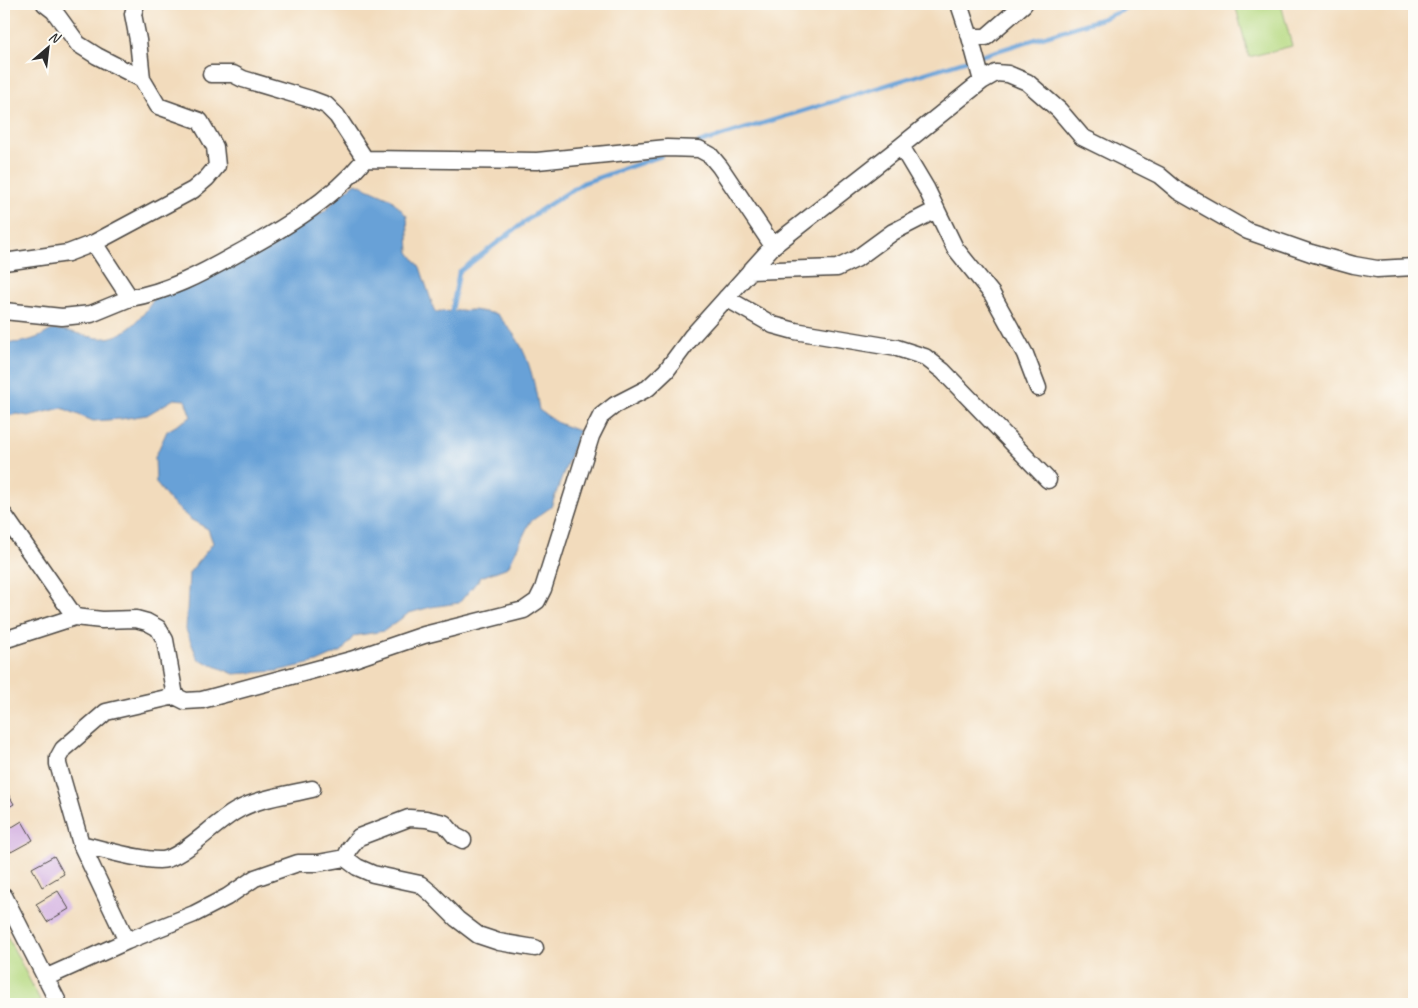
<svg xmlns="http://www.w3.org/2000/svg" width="1418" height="1008" font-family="Caveat,sans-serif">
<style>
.green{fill:#b6d981;stroke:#708256}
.water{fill:#67a1d7;stroke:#496681}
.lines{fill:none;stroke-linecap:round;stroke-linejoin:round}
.stream{stroke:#67a1d7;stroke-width:4.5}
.building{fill:#d1ade0}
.minor-casing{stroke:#494541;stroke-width:19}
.minor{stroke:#fff;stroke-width:16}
</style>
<rect width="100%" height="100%" fill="#fdfcf7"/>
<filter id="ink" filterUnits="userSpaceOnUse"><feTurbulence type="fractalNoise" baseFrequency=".02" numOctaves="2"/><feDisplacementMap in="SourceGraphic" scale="10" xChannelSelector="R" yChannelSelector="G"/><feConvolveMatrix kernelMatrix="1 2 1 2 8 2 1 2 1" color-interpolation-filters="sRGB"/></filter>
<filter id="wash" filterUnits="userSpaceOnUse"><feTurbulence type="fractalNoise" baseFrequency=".0096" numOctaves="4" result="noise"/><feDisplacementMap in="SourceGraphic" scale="20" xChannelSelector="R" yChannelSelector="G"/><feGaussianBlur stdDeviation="1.12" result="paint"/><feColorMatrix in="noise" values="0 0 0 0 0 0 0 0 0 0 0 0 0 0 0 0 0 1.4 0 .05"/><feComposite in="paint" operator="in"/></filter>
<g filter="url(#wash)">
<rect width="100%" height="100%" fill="#f2dbbc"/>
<path class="green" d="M1235 4H1281L1292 46 1249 57Z
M4 930 42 1004H4Z"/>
<path class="water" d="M356 183 390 198 407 216 409 252 420 267 435 312 473 310 497 314C504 322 511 330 517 339 530 360 535 385 539 410L558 423 579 431 551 507 530 522 508 567 481 577 459 603 431 607 409 613 384 631 354 636 342 651 317 662 277 671 234 674 198 659 186 630 189 573 213 543 208 529 190 519 169 500 156 483 155 457 167 431 191 417 185 400 174 399 147 415 121 419 93 421 62 408 28 416 17 414 4 417V341C16 345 29 341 41 336 45 334 50 330 55 330 68 329 79 335 92 337 121 344 142 319 155 297L275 243 297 227 325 211 339 196Z"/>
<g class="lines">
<path class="stream" d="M699 143 1104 18 1138 4
M451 316 459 272 539 211 583 183 661 156"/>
</g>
<g id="blocks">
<path class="building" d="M4 787 14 804 4 810Z
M22 821 33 840 11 852 4 840V832Z
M54 856 64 874 42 887 32 868Z
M58 891 69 909 47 922 36 904Z"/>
</g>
</g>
<g filter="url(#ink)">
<use href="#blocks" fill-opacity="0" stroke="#494541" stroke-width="1"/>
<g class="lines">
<g class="minor-casing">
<path id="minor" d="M136 4 133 14 138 40 142 79
M959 4 970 37
M211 74H233L243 79 310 99 326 105 337 116 365 159
M982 81 970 37H986L1024 4
M901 146 926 188 955 248 992 294 1025 354 1038 388
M4 262 68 253 94 243 193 190 207 178 217 166 215 147 200 121 158 106 142 79 97 56 78 44 54 11 45 4
M750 271 837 268 856 259 893 232 936 210
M130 298C167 292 201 274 233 256 281 230 330 202 365 159L537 161 667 148 699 149 710 155 720 167 773 246
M726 298 773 325 795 331 897 348 925 357 943 371 1048 480
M4 311 62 317 91 314 130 298 94 243
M4 515 75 617
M4 640 75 617 102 620 136 619 147 622 158 628 165 640 175 696
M312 789C287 795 258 798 236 811 215 823 188 852 167 859 152 864 97 848 81 844L58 764V758L63 749 106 712 175 696 185 701 202 700 351 660 424 635 524 610 537 601 543 589 591 436 601 416 615 405 648 388 666 371 692 336 773 246 901 146 982 81 996 73 1008 74 1027 82 1059 110 1082 137 1159 175 1178 191 1248 231 1311 253 1354 265 1377 269 1414 267
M345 858 350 848 359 837 409 818 426 819 444 823 455 836 463 840
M4 896 59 1004
M127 941 194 914 227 897 255 878 298 863H318L345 858 357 867 373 874 420 884 432 894 457 919 478 935 499 942 535 948
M45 978 127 941 81 844"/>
</g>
<use href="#minor" class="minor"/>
</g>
</g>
<rect width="1418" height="1008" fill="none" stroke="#fdfcf7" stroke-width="20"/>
<g transform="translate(48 48) rotate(28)" stroke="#fdfcf7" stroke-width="4" paint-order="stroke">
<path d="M0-4L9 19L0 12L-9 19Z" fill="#2b2b2b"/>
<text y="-8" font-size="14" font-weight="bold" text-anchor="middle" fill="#2b2b2b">N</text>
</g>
</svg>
